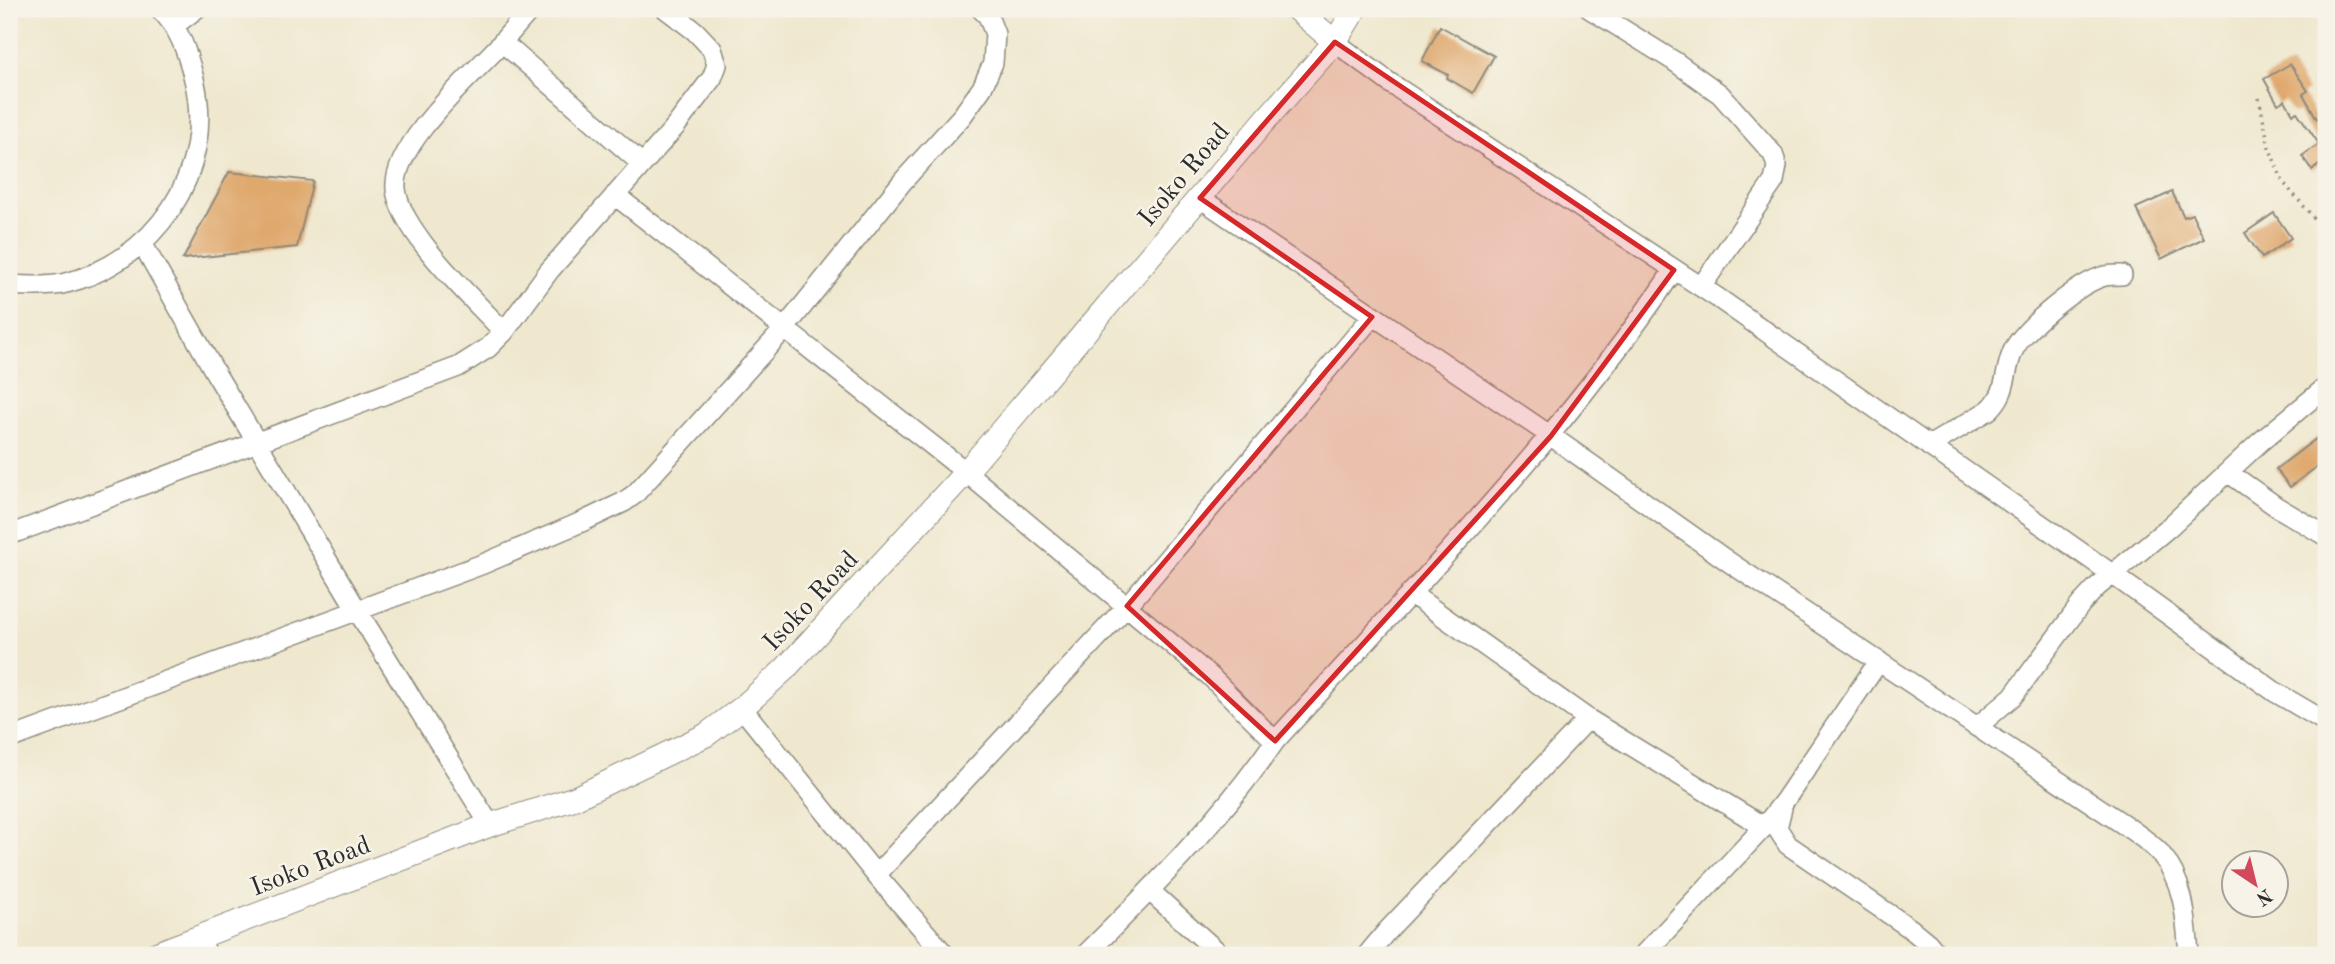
<svg xmlns="http://www.w3.org/2000/svg" width="2335" height="964" font-family="'Old Standard TT',serif">
<style>
.building{fill:#dfa86d}
.lines{fill:none;stroke-linecap:round;stroke-linejoin:round}
.minor-casing{stroke:#8d8a7d;stroke-width:22}
.tertiary-casing{stroke:#8d8a7d;stroke-width:25}
.path{stroke:#8d8a7d;stroke-width:3.5;stroke-dasharray:2 5;stroke-linecap:butt}
.minor{stroke:#fff;stroke-width:19}
.tertiary{stroke:#fff;stroke-width:23}
.marked{fill:#d62828;fill-opacity:0.2;stroke:#d62828;stroke-width:5;stroke-linejoin:round}
.labels{text-anchor:middle;stroke-width:5;stroke-linejoin:round;paint-order:stroke}
.street-label{font-size:26px;fill:#2b2b2b;stroke:#f7f3e8}
</style>
<rect width="100%" height="100%" fill="#f7f3e8"/>
<filter id="ink" filterUnits="userSpaceOnUse"><feTurbulence type="fractalNoise" baseFrequency=".0143" numOctaves="2"/><feDisplacementMap in="SourceGraphic" scale="14" xChannelSelector="R" yChannelSelector="G"/><feConvolveMatrix kernelMatrix="1 2 1 2 8 2 1 2 1" color-interpolation-filters="sRGB"/></filter>
<filter id="wash" filterUnits="userSpaceOnUse"><feTurbulence type="fractalNoise" baseFrequency=".00686" numOctaves="4" result="noise"/><feDisplacementMap in="SourceGraphic" scale="28" xChannelSelector="R" yChannelSelector="G"/><feGaussianBlur stdDeviation="1.57" result="paint"/><feColorMatrix in="noise" values="0 0 0 0 0 0 0 0 0 0 0 0 0 0 0 0 0 1.4 0 .05"/><feComposite in="paint" operator="in"/></filter>
<g filter="url(#wash)">
<rect width="100%" height="100%" fill="#efe8cf"/>
<g id="blocks">
<path class="building" d="M1440 26 1494 56 1473 93 1447 78 1448 75 1422 61Z
M2290 64 2308 91 2303 94 2317 119 2326 112V160L2312 170 2302 156 2319 144 2297 112 2293 114 2285 100 2278 104 2264 79Z
M229 172 313 181 297 247 183 259Z
M2172 192 2184 217 2192 214 2204 238 2161 259 2136 208Z
M2274 213 2291 238 2262 258 2245 233Z
M2317 438 2326 451V460L2290 487 2276 469Z"/>
</g>
</g>
<g filter="url(#ink)">
<use href="#blocks" fill-opacity="0" stroke="#8d8a7d" stroke-width="2"/>
<g class="lines">
<g class="minor-casing">
<path id="minor" d="M1590 9 1674 61 1720 94 1773 154 1777 166 1774 181 1701 287
M175 25 196 9
M502 42 642 164
M1335 42 1390 83 1718 298 2112 574 2275 692 2326 722
M615 195 966 472 1210 676 1275 741
M1200 198 1551 436 1729 562 2126 826C2137 834 2150 842 2160 853 2185 882 2186 919 2189 955
M142 243 216 374 357 610 490 825
M9 285C25 286 46 287 62 284 154 263 217 172 194 79 187 52 180 29 160 9
M504 332C474 300 400 232 396 189 392 146 468 79 496 49 508 36 519 22 531 9
M1929 446 1989 410C2009 391 2003 374 2013 351 2024 328 2080 282 2105 276 2110 275 2116 275 2122 275
M2229 473 2277 507 2326 536
M9 535 458 367 488 348 504 332 549 271 675 127 712 78 717 65 712 49 695 31 666 9
M1410 593 1588 719 1764 827
M742 708 876 875 945 955
M1977 727 2013 696 2081 604 2097 587 2168 528 2260 442 2326 387
M9 739 483 564 584 521 624 502 635 494 785 328 903 181 962 116 982 88 993 63 995 34 988 16 981 9
M1782 808 1777 828 1788 845 1911 929 1928 943 1938 955
M876 875 1127 606 1372 317
M1150 891 1221 955
M202 937 206 955
M1085 955C1152 889 1221 819 1275 741 1414 589 1559 441 1674 270
M1367 955 1387 931 1588 719
M1643 955 1764 827 1785 800 1879 661"/>
</g>
<g class="tertiary-casing">
<path id="tertiary" d="M1296 9 1335 42
M153 955 490 825 575 798 706 735 742 708 784 670 966 472 1268 117 1335 42 1355 9"/>
</g>
<path class="path" d="M2259 98 2269 147 2283 182 2326 232"/>
<use href="#minor" class="minor"/>
<use href="#tertiary" class="tertiary"/>
</g>
</g>
<path class="marked" d="M1335 42 1674 270 1551 436 1275 741 1127 606 1372 317 1200 198Z"/>
<g class="labels">
<g class="street-label">
<text transform="translate(1183 174) rotate(-50)" y="9">Isoko Road</text>
<text transform="translate(810 600) rotate(-47)" y="9">Isoko Road</text>
<text transform="translate(310 865) rotate(-21)" y="9">Isoko Road</text>
</g>
</g>
<rect width="2335" height="964" fill="none" stroke="#f7f3e8" stroke-width="35"/>
<g transform="translate(2255 884) rotate(145)"><circle r="33" fill="#f7f3e8" stroke="#a5a39c" stroke-width="2"/>
<path d="M0-5L12 26L0 18L-12 26Z" fill="#d1495b"/>
<text y="-10" font-size="19" font-weight="bold" text-anchor="middle" fill="#2b2b2b">N</text>
</g>
</svg>
